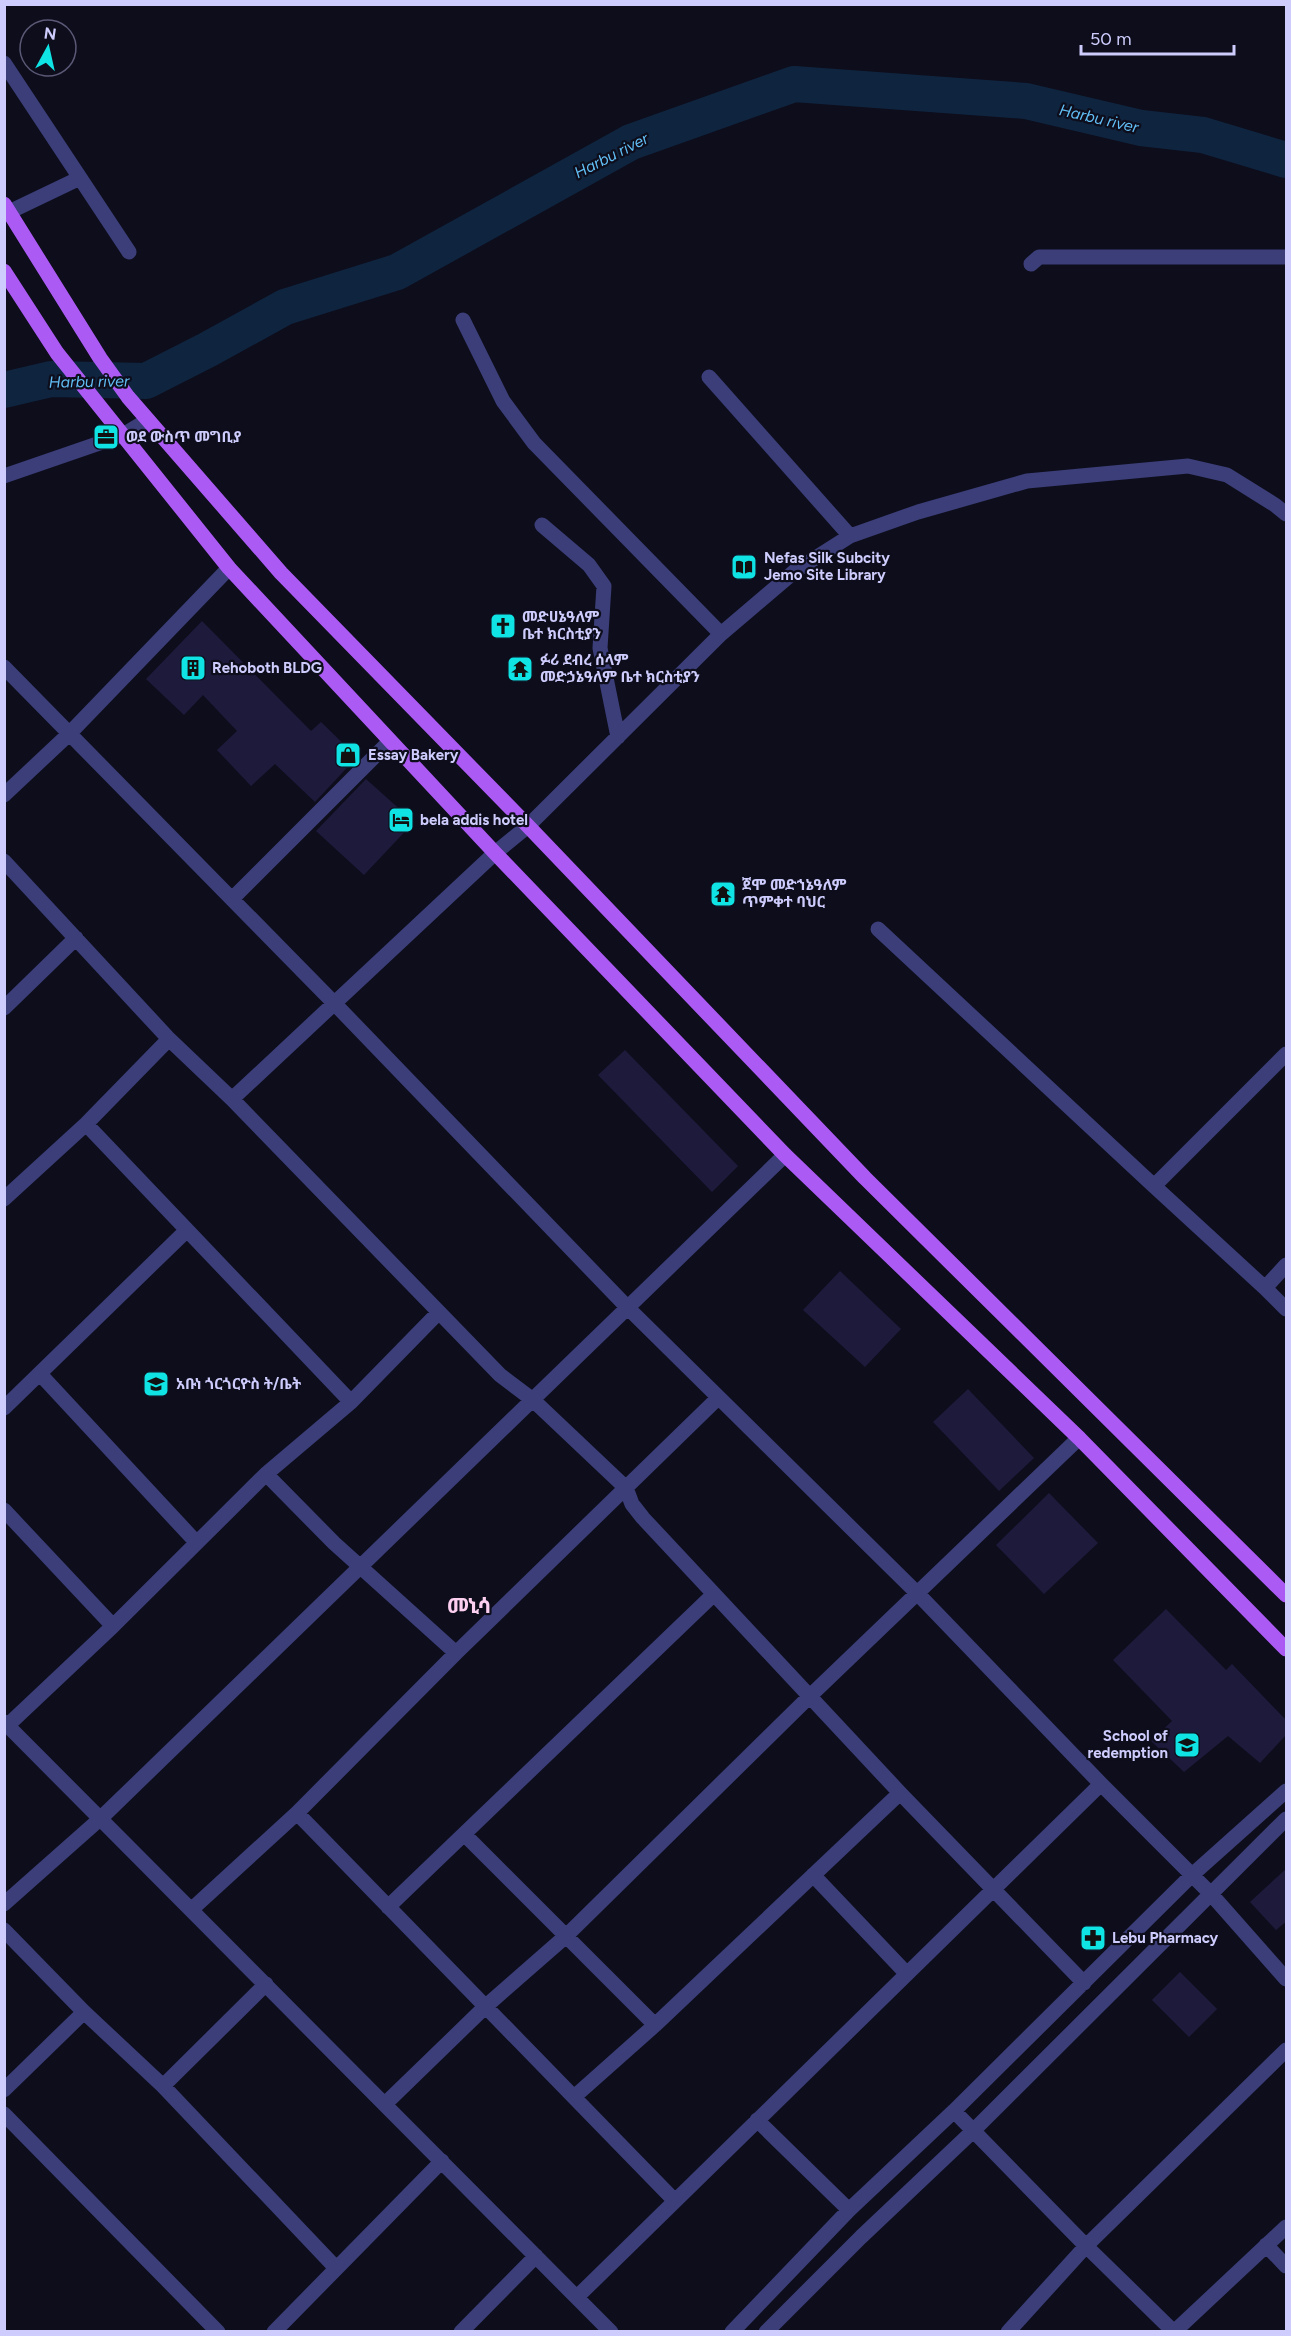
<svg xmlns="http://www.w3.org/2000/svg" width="1291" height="2336" font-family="Figtree,'Noto Sans Ethiopic',sans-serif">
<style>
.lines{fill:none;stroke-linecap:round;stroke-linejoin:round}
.river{stroke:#0f253f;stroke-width:36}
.building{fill:#1e1a3c}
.minor{stroke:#3b3e78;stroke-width:15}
.major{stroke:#ac5af4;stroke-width:15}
.labels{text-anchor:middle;stroke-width:4.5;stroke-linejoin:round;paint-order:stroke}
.poi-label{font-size:15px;font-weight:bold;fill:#cdccfc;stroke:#0e0d1c;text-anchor:start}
.water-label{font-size:16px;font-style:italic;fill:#61bef4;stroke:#0e0d1c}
.district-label{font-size:21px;font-weight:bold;fill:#fcceef;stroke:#0e0d1c}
</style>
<rect width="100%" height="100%" fill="#0e0d1c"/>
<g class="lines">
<path class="river" d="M4 390 51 379 146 381 207 350 285 307 397 272 631 142 794 84 1026 101 1141 128 1203 135 1286 160"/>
</g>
<path class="building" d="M202 621 311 731 321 722 357 757 315 802 275 764 251 786 217 750 237 731 203 695 184 715 146 679Z
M366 779 414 822 364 875 316 831Z
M625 1050 738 1166 712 1192 598 1075Z
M840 1271 901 1329 865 1367 803 1310Z
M968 1389 1034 1458 999 1491 933 1422Z
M1049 1493 1098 1543 1044 1594 996 1545Z
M1166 1609 1226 1670 1232 1664 1287 1721V1734L1260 1763 1228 1736 1184 1772 1151 1741 1172 1721 1113 1660Z
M1287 1868V1921L1276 1930 1250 1902Z
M1180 1972 1217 2009 1189 2037 1152 2000Z"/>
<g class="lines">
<path class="minor" d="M4 63 129 252
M9 212 80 178
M1031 264 1039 257H1286
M463 320 503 401 534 443 721 634
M709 377 850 536
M4 476 123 435 148 420
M542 525 589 565 604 586 600 648 618 737
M4 667 334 1003 628 1308 917 1593 1101 1784 1211 1894 1286 1979
M4 795 69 734 229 568
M4 861 169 1039
M232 899 390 741
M878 929 1154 1186
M4 1008 76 938
M1286 1054 1154 1186 1265 1288 1286 1265
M232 1099 500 1375 533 1400 626 1488 632 1504 643 1518 900 1793 1084 1983
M86 1124 351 1402
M4 1199 86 1124 169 1039 232 1099 495 853 528 826 721 634 795 571 850 536 918 512 1027 481 1188 466 1227 475 1275 505 1286 514
M1265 1288 1286 1309
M40 1374 196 1542
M4 1408 186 1231
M4 1510 113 1626
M456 1653 718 1398
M4 1722 611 2332
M8 1725 113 1626 266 1474 351 1402 439 1312
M297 1813 674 2200
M464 1834 655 2025
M813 1875 907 1974
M4 1904 101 1818 785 1155
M388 1907 714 1594
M191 1910 297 1813 456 1653 334 1543 266 1474
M4 1930 84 2012 163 2086 336 2268
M163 2086 266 1984
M4 2090 84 2012
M574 2097 655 2025 900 1793
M385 2104 485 2007 566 1936 810 1696 1079 1438
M954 2111 1086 2246 1174 2332
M4 2114 218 2332
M757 2120 849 2210
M1266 2245 1286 2266
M577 2297 1101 1784
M274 2332 442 2161
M461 2332 536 2256
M732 2332 849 2210 954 2111 1192 1875 1286 1791
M766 2332 861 2237 973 2131 1286 1819
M1008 2332 1086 2246 1286 2050
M1174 2332 1286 2227"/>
<path class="major" d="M4 204 100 358 128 397 281 573 528 826 865 1178 1286 1595
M4 271 57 353 229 568 495 853 785 1155 1079 1438 1286 1649"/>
</g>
<defs>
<g id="office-square" transform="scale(1.35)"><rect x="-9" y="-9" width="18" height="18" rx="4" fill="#0fe3e4" stroke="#0e0d1c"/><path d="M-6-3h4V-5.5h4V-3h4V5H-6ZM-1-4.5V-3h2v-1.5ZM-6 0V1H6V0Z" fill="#111"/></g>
<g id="library-square" transform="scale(1.35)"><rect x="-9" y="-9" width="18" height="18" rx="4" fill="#0fe3e4" stroke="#0e0d1c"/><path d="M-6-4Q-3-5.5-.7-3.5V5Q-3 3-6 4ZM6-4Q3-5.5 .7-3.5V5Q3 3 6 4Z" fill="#111"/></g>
<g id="church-square" transform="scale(1.35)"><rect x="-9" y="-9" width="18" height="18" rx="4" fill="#0fe3e4" stroke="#0e0d1c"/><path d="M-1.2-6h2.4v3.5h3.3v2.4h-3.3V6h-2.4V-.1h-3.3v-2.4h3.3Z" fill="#111"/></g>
<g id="building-square" transform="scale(1.35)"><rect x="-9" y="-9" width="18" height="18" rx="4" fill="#0fe3e4" stroke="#0e0d1c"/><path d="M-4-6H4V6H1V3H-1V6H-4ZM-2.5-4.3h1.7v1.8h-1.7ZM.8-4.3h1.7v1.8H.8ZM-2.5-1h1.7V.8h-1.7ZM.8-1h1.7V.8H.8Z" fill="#111"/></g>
<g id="temple-square" transform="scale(1.35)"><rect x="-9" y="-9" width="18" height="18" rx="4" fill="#0fe3e4" stroke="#0e0d1c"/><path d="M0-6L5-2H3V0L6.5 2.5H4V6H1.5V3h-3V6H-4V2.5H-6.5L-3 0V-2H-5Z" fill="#111"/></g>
<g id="shop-square" transform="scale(1.35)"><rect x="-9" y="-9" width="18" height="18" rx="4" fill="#0fe3e4" stroke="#0e0d1c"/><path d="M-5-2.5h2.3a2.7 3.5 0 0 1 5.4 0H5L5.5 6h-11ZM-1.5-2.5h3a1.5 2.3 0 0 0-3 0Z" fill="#111"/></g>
<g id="hotel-square" transform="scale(1.35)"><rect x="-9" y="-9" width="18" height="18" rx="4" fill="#0fe3e4" stroke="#0e0d1c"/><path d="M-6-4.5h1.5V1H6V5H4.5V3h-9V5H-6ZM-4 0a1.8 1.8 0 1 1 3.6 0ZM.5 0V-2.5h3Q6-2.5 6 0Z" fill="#111"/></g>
<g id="school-square" transform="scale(1.35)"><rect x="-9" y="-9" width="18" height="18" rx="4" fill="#0fe3e4" stroke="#0e0d1c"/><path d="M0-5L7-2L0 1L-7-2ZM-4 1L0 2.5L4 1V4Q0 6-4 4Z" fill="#111"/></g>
<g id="pharmacy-square" transform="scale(1.35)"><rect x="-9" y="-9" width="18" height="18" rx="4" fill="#0fe3e4" stroke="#0e0d1c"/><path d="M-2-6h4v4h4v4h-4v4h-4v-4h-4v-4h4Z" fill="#111"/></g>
</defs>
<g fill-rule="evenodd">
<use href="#office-square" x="106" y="437"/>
<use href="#library-square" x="744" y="567"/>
<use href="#church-square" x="503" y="626"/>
<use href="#building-square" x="193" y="668"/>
<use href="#temple-square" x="520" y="669"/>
<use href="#shop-square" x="348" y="755"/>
<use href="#hotel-square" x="401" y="820"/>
<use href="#temple-square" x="723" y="894"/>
<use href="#school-square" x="156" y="1384"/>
<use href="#school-square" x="1187" y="1745"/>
<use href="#pharmacy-square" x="1093" y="1938"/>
</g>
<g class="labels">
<g class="poi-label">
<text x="126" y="442">ወደ ውስጥ መግቢያ</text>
<text x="764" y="563">Nefas Silk Subcity<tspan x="764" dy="17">Jemo Site Library</tspan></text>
<text x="522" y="622">መድሀኔዓለም<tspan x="522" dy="17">ቤተ ክርስቲያን</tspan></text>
<text x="540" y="665">ፉሪ ደብረ ሰላም<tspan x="540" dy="17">መድኃኔዓለም ቤተ ክርስቲያን</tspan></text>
<text x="212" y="673">Rehoboth BLDG</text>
<text x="368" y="760">Essay Bakery</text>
<text x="420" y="825">bela addis hotel</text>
<text x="742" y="890">ጀሞ መድኀኔዓለም<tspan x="742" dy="17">ጥምቀተ ባህር</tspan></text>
<text x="176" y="1389">አቡነ ጎርጎርዮስ ት/ቤት</text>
<text x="1168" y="1741" text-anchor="end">School of<tspan x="1168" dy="17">redemption</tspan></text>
<text x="1112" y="1943">Lebu Pharmacy</text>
</g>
<g class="water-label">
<text transform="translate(1099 118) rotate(13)" y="6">Harbu river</text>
<text transform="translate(611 155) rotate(-27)" y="6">Harbu river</text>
<text transform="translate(89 381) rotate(-1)" y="6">Harbu river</text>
</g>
<g class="district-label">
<text x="469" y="1613">መኒሳ</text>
</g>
</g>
<rect width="1291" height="2336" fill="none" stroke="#cdccfc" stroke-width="12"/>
<g transform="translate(48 48) rotate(8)"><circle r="28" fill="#0e0d1c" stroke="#5a5976" stroke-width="1.5"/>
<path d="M0-4.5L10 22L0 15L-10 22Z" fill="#0fe3e4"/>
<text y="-9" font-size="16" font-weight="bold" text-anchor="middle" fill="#cdccfc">N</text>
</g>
<path d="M1081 45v9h153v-9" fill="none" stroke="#cdccfc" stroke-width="3"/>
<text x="1090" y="45" font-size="18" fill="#cdccfc" stroke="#0e0d1c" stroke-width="4.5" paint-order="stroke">50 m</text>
</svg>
